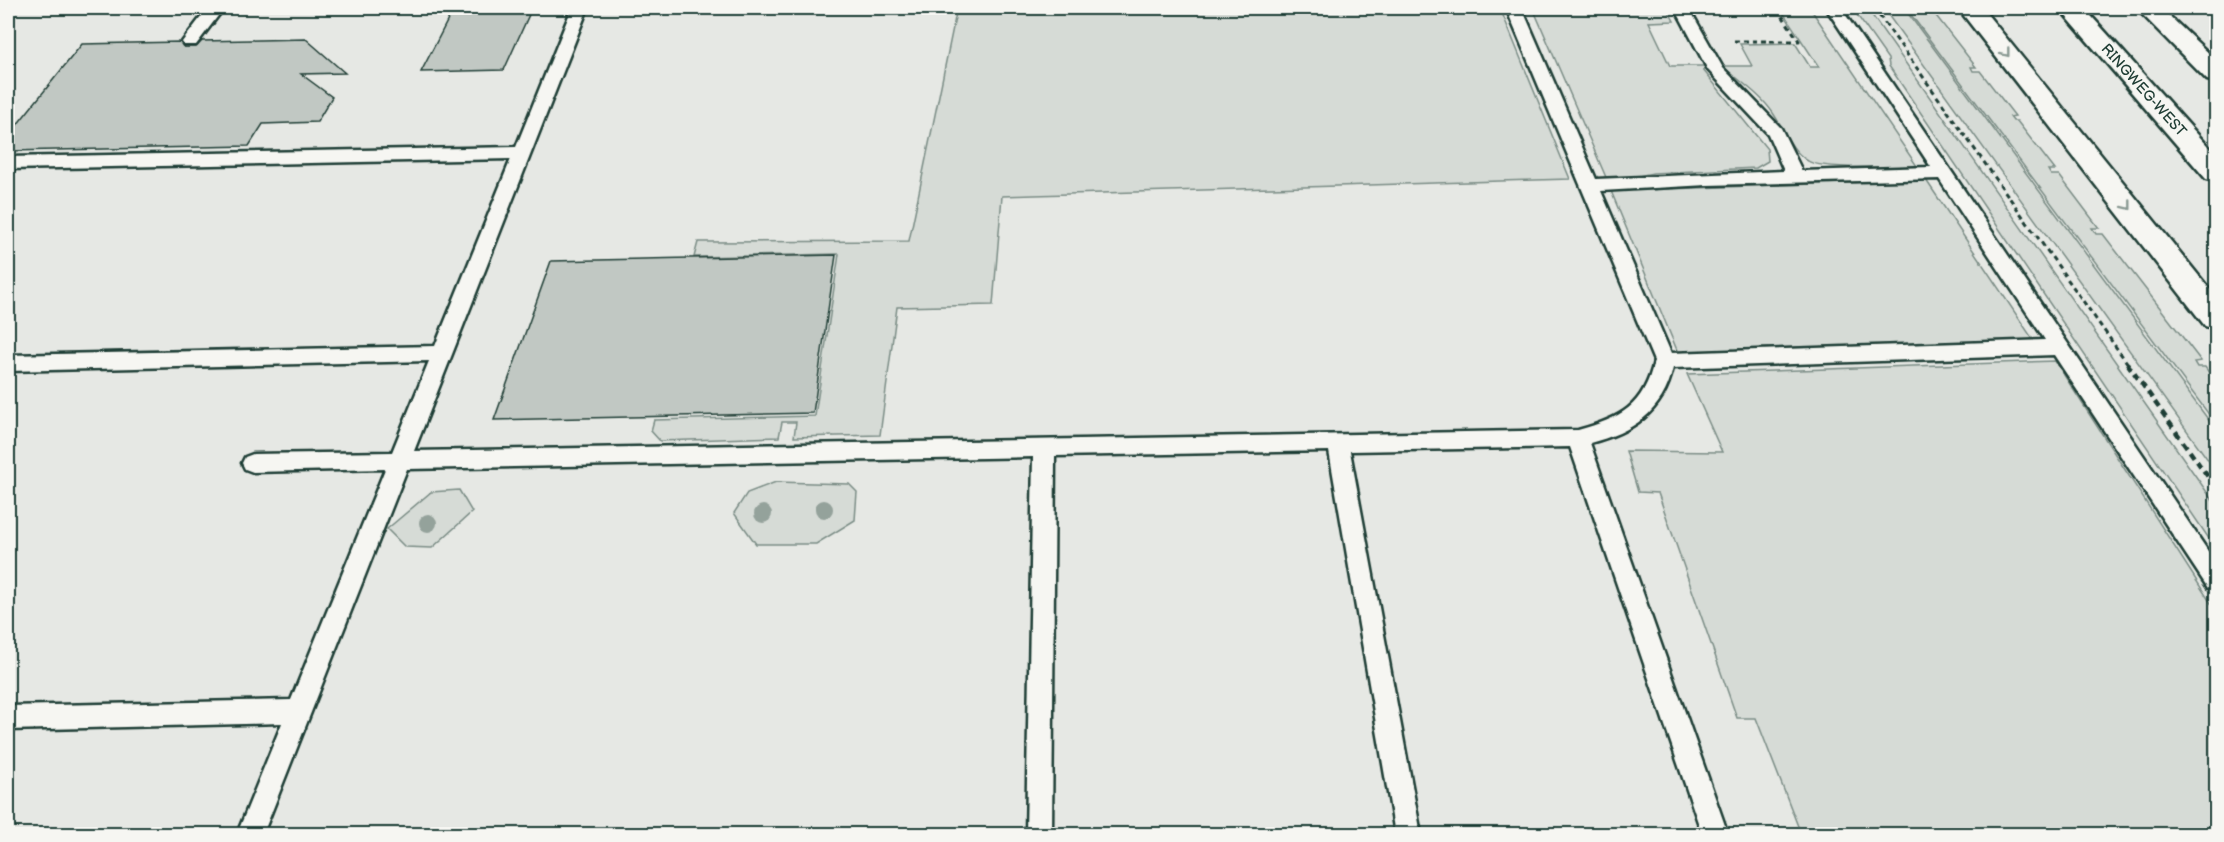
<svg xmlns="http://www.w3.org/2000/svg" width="2224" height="842" font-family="'Balsamiq Sans',sans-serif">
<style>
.built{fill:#e6e8e4}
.green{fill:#d6dbd6;stroke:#7a8c85;stroke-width:1.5}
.building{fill:#c1c8c3;stroke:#1f3d34;stroke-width:1.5}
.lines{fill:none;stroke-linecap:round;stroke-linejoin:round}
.lane-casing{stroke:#1f3d34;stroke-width:5}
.highway-casing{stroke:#1f3d34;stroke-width:5}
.path-far1{stroke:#1f3d34;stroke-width:3;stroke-dasharray:5 4;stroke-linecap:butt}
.path{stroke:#1f3d34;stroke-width:4.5;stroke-dasharray:7 5;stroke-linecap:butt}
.lane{fill:#f6f6f2;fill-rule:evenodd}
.highway{fill:#f6f6f2;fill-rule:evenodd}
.tree{fill:#94a29b}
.oneway{stroke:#8a9a93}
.labels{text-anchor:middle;stroke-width:4.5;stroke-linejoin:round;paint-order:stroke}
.far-street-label{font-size:15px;fill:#1f3d34;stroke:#f6f6f2}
</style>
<rect width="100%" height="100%" fill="#f6f6f2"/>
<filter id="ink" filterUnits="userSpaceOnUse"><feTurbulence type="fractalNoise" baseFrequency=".0167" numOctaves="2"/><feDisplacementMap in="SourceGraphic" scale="12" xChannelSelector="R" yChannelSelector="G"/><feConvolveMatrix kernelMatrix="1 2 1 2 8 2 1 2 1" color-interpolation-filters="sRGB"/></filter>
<g filter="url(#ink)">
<path class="built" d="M8 8H2216V834H8Z"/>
<path class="green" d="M957 8H1500L1570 179 1002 196 993 305 897 307 880 435 794 437 796 422H782L779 437 660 441 651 431 654 420 815 416 839 254 694 257 698 242 909 241Z
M1533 8H1667L1674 21 1649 22 1670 66H1752L1740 44 1795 43 1810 67H1819L1782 11 1786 8H1810L1917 166C1898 167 1821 170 1808 161 1790 150 1784 129 1773 113 1762 96 1741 82 1726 69L1703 70 1767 149 1768 161 1756 168 1653 173 1608 182Z
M1852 8H1867L2216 505V549L1889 66 1888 59Z
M1883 8H1904L2216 430V471Z
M1906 8H1930L1976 67H1971L1973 71H1980L2015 116 2010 117 2013 121H2017L2055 170H2048L2051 175H2059L2099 228H2092L2096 234H2103L2201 361 2194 362 2197 367H2205L2216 382V424Z
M1926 180 2034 341 1738 349 1719 354 1679 355 1611 191Z
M2055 361 2216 611V834H1801L1756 718H1737L1658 493 1638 492 1626 451 1722 452 1687 374Z
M776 482 849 484 857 492 855 520 816 544H756L734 513 747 493Z
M459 490 472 512 432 548 405 547 387 529 431 492Z"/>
<path class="building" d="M454 8H532L504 70 421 72Z
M306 39 345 73 301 74 332 97 317 122 263 124 249 146 8 151V136L82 44 180 42 184 47H196L202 41Z
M836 255 813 413 494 420 551 261Z"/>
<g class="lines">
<g class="lane-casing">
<path id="lane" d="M208 8H224L196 45H184L182 42Z
M572 8H588L414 451 1578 430C1621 418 1644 406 1654 361L1506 8H1522L1596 179 1784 171 1768 134 1708 70 1675 8H1689L1723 68 1781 128 1802 171 1931 167 1826 8H1841L2216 563V591L2208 588 2054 355 1673 368C1663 413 1632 432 1590 443L1728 834H1702L1570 447 1350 451 1421 834H1395L1329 451 1055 456 1052 834H1026L1033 457 407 469 263 834H237L282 723 8 730V706L291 700 385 469 253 472 245 469 242 463 245 457 253 454 392 452 429 361 8 371V355L435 346 511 159 8 169V157L516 147ZM1939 179 2045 340 1671 353 1601 191 1707 185Z"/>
</g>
<g class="highway-casing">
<path id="highway" d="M1958 8H1982L2216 297V329L2205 326Z
M2059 8H2084L2216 155V181L2206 179Z
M2136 8H2161L2216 60V82L2207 80Z"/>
</g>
<path class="path-far1" d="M1874 8 2128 364
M1734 41H1799L1777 8"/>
<path class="path" d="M2127 363 2216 488"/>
<use href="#lane" class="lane"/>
<use href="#highway" class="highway"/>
</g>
<g class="tree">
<circle cx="824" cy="509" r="9"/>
<circle cx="763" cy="514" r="9"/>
<circle cx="428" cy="523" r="9"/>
</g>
<defs><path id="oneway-chevron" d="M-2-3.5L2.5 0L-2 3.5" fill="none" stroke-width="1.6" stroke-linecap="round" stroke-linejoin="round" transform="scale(1.5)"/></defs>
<g class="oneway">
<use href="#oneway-chevron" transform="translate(2006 53) rotate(52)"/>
<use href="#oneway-chevron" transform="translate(2128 206) rotate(52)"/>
</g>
</g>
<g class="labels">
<g class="far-street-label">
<text transform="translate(2144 90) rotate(48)" y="5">RINGWEG-WEST</text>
</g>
</g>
<rect width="2224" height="842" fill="none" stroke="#f6f6f2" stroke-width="30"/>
<rect x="15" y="15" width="2194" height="812" fill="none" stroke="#1f3d34" stroke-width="2" filter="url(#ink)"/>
</svg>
